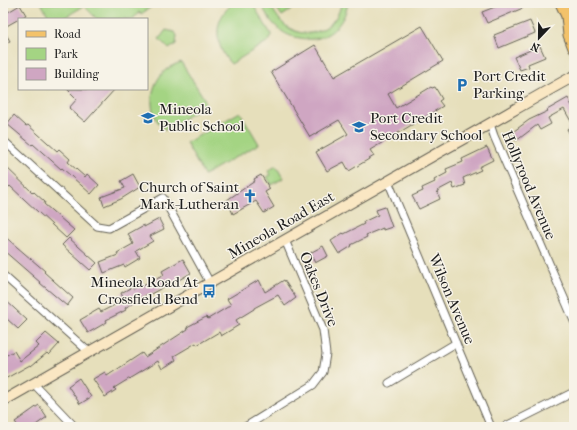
<svg xmlns="http://www.w3.org/2000/svg" width="577" height="430" font-family="'IM FELL French Canon',serif">
<style>
.green{fill:#a4d483;stroke:#607850}
.building{fill:#cfa6c2}
.lines{fill:none;stroke-linecap:round;stroke-linejoin:round}
.street-casing{stroke:#636054;stroke-width:9}
.secondary-casing{stroke:#636054;stroke-width:12}
.primary-casing{stroke:#636054;stroke-width:13}
.street{stroke:#fff;stroke-width:7}
.secondary{stroke:#fae7c3;stroke-width:10}
.primary{stroke:#f3c26a;stroke-width:11}
.labels{text-anchor:middle;stroke-width:3;stroke-linejoin:round;paint-order:stroke}
.poi-label{font-size:15px;fill:#1c1c1c;stroke:#f7f3e8;text-anchor:start}
.street-label{font-size:15px;fill:#1c1c1c;stroke:#f7f3e8}
</style>
<rect width="100%" height="100%" fill="#f7f3e8"/>
<filter id="ink" filterUnits="userSpaceOnUse"><feTurbulence type="fractalNoise" baseFrequency=".025" numOctaves="2"/><feDisplacementMap in="SourceGraphic" scale="8" xChannelSelector="R" yChannelSelector="G"/><feConvolveMatrix kernelMatrix="1 2 1 2 8 2 1 2 1" color-interpolation-filters="sRGB"/></filter>
<filter id="wash" filterUnits="userSpaceOnUse"><feTurbulence type="fractalNoise" baseFrequency=".012" numOctaves="4" result="noise"/><feDisplacementMap in="SourceGraphic" scale="16" xChannelSelector="R" yChannelSelector="G"/><feGaussianBlur stdDeviation="0.9" result="paint"/><feColorMatrix in="noise" values="0 0 0 0 0 0 0 0 0 0 0 0 0 0 0 0 0 1.4 0 .05"/><feComposite in="paint" operator="in"/></filter>
<g filter="url(#wash)">
<rect width="100%" height="100%" fill="#e6dfbb"/>
<path class="green" d="M41 3H157L141 14 139 12 133 19H97L84 6 62 19H50Z
M233 3H252L271 34 270 40 231 64C217 49 212 26 227 9 229 7 231 5 233 3Z
M260 3H269C275 13 281 25 293 30 313 40 339 25 341 3H348C344 27 324 44 300 38 292 37 284 34 278 28 270 22 265 11 260 3Z
M273 3H302L282 16Z
M166 30 174 32 177 35 176 44 169 49 159 39Z
M181 62 205 100 204 106 165 130C160 125 156 120 154 114 148 98 155 76 170 67 173 65 177 64 181 62Z
M240 112 259 144 204 175 186 143Z
M276 166 283 178 272 185 267 177 271 175 268 171Z"/>
<g id="blocks">
<path class="building" d="M505 3H521L523 8 487 23 482 12Z
M20 5 26 15 3 28V15Z
M530 21 535 33 499 48 494 35Z
M422 26 443 61 388 94 396 108 431 87 432 88 435 87 442 99 439 101 443 106 370 150 374 156 349 171 344 162 327 171 316 152 348 134 339 120 310 137 271 72 315 45 334 77Z
M3 29 10 41 3 45Z
M540 46 545 57 528 64 529 67 520 70 514 57Z
M67 89H115L85 122 69 108 77 99Z
M568 98 572 106 574 105V141L567 129 573 125 564 109 548 118 551 124 540 130 537 125 516 141 510 134 529 120 548 111 547 110Z
M14 115 26 126 28 125 57 151 59 149 70 159 68 162 85 177 87 174 99 185 91 194 62 168 61 169 33 144 32 145 7 124Z
M487 147 493 160 479 167 481 170 463 178 465 185 454 189 452 183 437 191 440 199 419 209 412 196 423 191 422 188 435 182 434 180 447 173 446 169 463 162 462 159Z
M3 164 33 193 34 192 45 202 44 204 74 230 66 238 10 186 9 187 3 182Z
M133 174 140 187 121 199 104 206 101 197 125 188 121 181Z
M261 175 270 189 265 192 274 207 264 213 256 201 233 214 227 200 255 181 254 179Z
M385 207 392 227 383 230V228L366 235 367 237 351 245 352 246 339 254 331 241 343 233 344 234 364 224 363 222 378 215 376 210Z
M159 219 164 229 150 236 153 241 136 251 140 258 125 267 124 265 104 273 100 262 118 255 117 253 133 244 128 234 144 225V227Z
M3 235 45 271 44 272 73 298 67 306 40 283H41L3 250Z
M69 238 97 263 90 270 62 245Z
M323 246 328 256 315 263 310 253Z
M183 259 191 273 170 285 169 284 149 295 148 294 139 299 125 308 126 310 106 320 107 322 88 333 80 320 99 309 101 312 124 300 121 293 132 287 133 289 140 285 141 287 164 275 162 271Z
M259 280 265 292 284 280 296 298 285 306 278 295 254 308V309L236 320 239 325 221 336 219 332 197 345 196 343 174 356 176 360 162 369 158 361 114 388 116 390 105 397 93 379 105 372 107 376 142 353 145 357 188 329 187 327 206 317 208 319 231 305 227 299Z
M3 298 27 320 18 329 6 318 3 322Z
M46 333 59 344 49 355 47 353 31 366 30 365 3 380V357L14 351 20 361 39 346 36 343Z
M79 378 91 397 80 404 68 386Z
M39 405 47 417 33 427H19L15 422Z"/>
</g>
</g>
<g filter="url(#ink)">
<use href="#blocks" fill-opacity="0" stroke="#636054" stroke-width="1"/>
<g class="lines">
<g class="street-casing">
<path id="street" d="M490 124 494 136 574 321
M3 140 97 226 109 228 163 198 172 214 210 283
M388 181 491 427
M3 275 89 352
M389 383 456 343
M34 384 75 427
M245 427 313 385 323 372 326 354 323 330 285 240
M504 427 574 392"/>
</g>
<g class="secondary-casing">
<path id="secondary" d="M3 401 443 150C487 126 530 100 574 76"/>
</g>
<g class="primary-casing">
<path id="primary" d="M561 3 567 16 569 35 574 48"/>
</g>
<use href="#street" class="street"/>
<use href="#secondary" class="secondary"/>
<use href="#primary" class="primary"/>
</g>
</g>
<defs>
<g id="parking-bare" transform="scale(1.08)"><path d="M-3.5-5.5H1a3.5 3.5 0 0 1 0 7H-1V5.5H-3.5ZM-1-3.4V-.6H.8a1.4 1.4 0 0 0 0-2.8Z" fill="#1f6fb2" stroke="#f7f3e8" stroke-width="2.5" paint-order="stroke"/></g>
<g id="school-bare" transform="scale(1.08)"><path d="M0-5L7-2L0 1L-7-2ZM-4 1L0 2.5L4 1V4Q0 6-4 4Z" fill="#1f6fb2" stroke="#f7f3e8" stroke-width="2.5" paint-order="stroke"/></g>
<g id="church-bare" transform="scale(1.08)"><path d="M-1.2-6h2.4v3.5h3.3v2.4h-3.3V6h-2.4V-.1h-3.3v-2.4h3.3Z" fill="#1f6fb2" stroke="#f7f3e8" stroke-width="2.5" paint-order="stroke"/></g>
<g id="bus-bare" transform="scale(1.08)"><path d="M-5-6H5V4H4V6H2V4H-2V6H-4V4H-5ZM-3.5-4V0h7V-4ZM-3.5 1.2v1.5H-2V1.2ZM2 1.2v1.5H3.5V1.2Z" fill="#1f6fb2" stroke="#f7f3e8" stroke-width="2.5" paint-order="stroke"/></g>
</defs>
<g fill-rule="evenodd">
<use href="#parking-bare" x="462" y="85"/>
<use href="#school-bare" x="148" y="118"/>
<use href="#school-bare" x="359" y="127"/>
<use href="#church-bare" x="250" y="196"/>
<use href="#bus-bare" x="209" y="291"/>
</g>
<g class="labels">
<g class="poi-label">
<text x="473" y="81">Port Credit<tspan x="473" dy="17">Parking</tspan></text>
<text x="159" y="114">Mineola<tspan x="159" dy="17">Public School</tspan></text>
<text x="370" y="123">Port Credit<tspan x="370" dy="17">Secondary School</tspan></text>
<text x="239" y="192" text-anchor="end">Church of Saint<tspan x="239" dy="17">Mark-Lutheran</tspan></text>
<text x="198" y="287" text-anchor="end">Mineola Road At<tspan x="198" dy="17">Crossfield Bend</tspan></text>
</g>
<g class="street-label">
<text transform="translate(529 185) rotate(67)" y="5">Hollyrood Avenue</text>
<text transform="translate(281 225) rotate(-30)" y="5">Mineola Road East</text>
<text transform="translate(319 289) rotate(68)" y="5">Oakes Drive</text>
<text transform="translate(452 299) rotate(67)" y="5">Wilson Avenue</text>
</g>
</g>
<rect width="577" height="430" fill="none" stroke="#f7f3e8" stroke-width="16"/>
<rect x="18" y="18" width="130" height="72" fill="#f7f3e8" stroke="#9f9d96"/>
<rect x="26" y="31" width="20" height="6" fill="#f3c26a" stroke="#9f9d96"/>
<text x="54" y="38" font-size="12" fill="#1c1c1c">Road</text>
<rect x="26" y="48" width="20" height="12" fill="#a4d483" stroke="#9f9d96"/>
<text x="54" y="58" font-size="12" fill="#1c1c1c">Park</text>
<rect x="26" y="68" width="20" height="12" fill="#cfa6c2" stroke="#9f9d96"/>
<text x="54" y="78" font-size="12" fill="#1c1c1c">Building</text>
<g transform="translate(539 38) rotate(202)" stroke="#f7f3e8" stroke-width="3" paint-order="stroke">
<path d="M0-3L7 15L0 10L-7 15Z" fill="#1c1c1c"/>
<text y="-6" font-size="11" font-weight="bold" text-anchor="middle" fill="#1c1c1c">N</text>
</g>
</svg>
